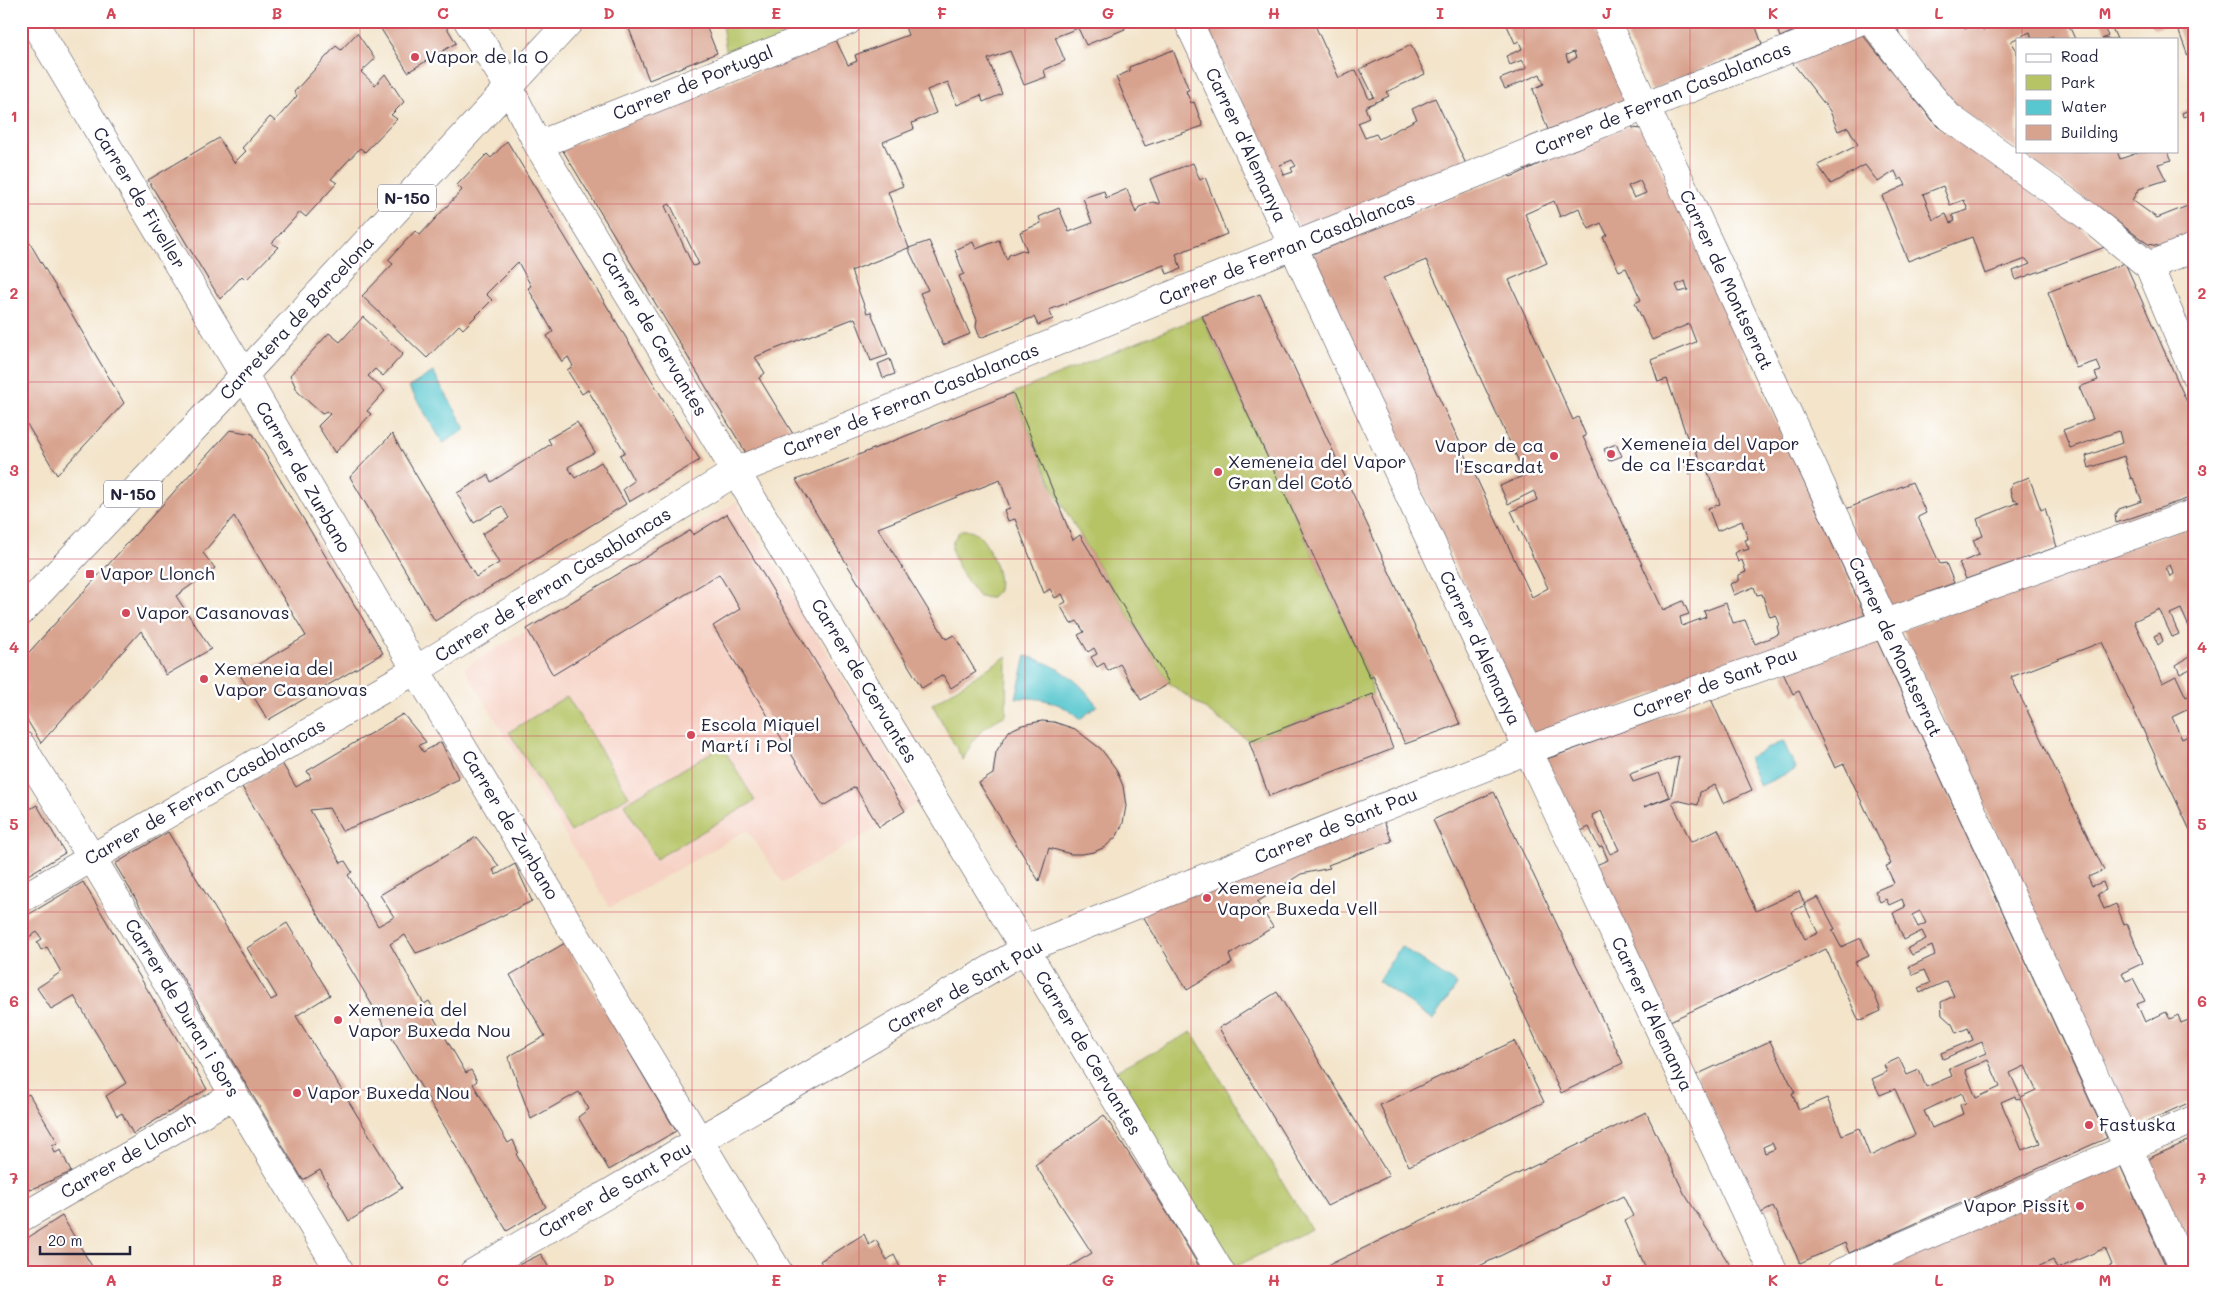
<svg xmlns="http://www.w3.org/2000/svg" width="2216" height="1294" font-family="Mali,sans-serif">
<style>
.built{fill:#f6d2c4}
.green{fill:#b6c466;stroke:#6c7350}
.water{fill:#59c7cf;stroke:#3e7485}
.building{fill:#d8a38e;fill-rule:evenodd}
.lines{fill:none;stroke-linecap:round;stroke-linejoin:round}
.minor-casing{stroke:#413f50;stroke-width:29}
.primary-casing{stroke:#413f50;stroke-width:29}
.minor{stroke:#fff;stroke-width:28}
.primary{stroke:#fff;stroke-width:28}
.grid{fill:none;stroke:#d1495b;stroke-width:1;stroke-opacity:0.55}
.poi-dot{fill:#d1495b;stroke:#fff;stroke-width:2}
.labels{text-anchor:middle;stroke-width:5;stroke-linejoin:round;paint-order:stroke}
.shield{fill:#fff;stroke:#646476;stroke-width:1}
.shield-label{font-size:16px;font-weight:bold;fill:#22223b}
.poi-label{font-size:18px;fill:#22223b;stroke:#fff;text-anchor:start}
.street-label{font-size:18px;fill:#22223b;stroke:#fff}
.neatline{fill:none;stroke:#d1495b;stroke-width:2}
.grid-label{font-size:16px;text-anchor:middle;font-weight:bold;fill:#d1495b}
</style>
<rect width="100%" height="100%" fill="#fff"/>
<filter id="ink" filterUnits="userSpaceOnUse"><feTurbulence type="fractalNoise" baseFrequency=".02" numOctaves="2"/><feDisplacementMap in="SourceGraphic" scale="10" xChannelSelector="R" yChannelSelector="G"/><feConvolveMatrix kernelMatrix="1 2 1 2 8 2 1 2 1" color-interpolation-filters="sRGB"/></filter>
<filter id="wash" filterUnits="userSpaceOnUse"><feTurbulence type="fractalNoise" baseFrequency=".0096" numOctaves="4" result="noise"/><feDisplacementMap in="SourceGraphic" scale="20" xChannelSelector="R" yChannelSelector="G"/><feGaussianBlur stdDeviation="1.12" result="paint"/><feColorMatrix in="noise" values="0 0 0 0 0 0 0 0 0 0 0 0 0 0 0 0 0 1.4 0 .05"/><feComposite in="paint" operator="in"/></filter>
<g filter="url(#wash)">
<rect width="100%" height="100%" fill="#f3e4ca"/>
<path class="built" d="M736 502 918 803 783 883 747 830 610 908 464 668Z"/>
<path class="green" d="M725 21H843L729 69 722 25Z
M1202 316 1370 678 1373 694 1249 741 1169 683 1055 493 1013 393Z
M961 530C967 530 971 529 976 533 988 541 1004 578 997 592 995 594 993 596 991 598L979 597C971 587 952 561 952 548 952 540 956 536 961 530Z
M1007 656 1006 715C982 727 975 735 963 760L932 704Z
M567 696 629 796 571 832 509 732Z
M722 746 755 801 656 859 624 804Z
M1192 1032 1311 1229 1227 1271 1112 1073Z"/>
<path class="water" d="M433 372 466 429 443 443 409 387Z
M1026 656C1056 664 1080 680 1097 706L1080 719C1062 702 1041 697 1016 698Z
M1783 741 1796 769 1760 786 1748 758Z
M1401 946 1457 985 1433 1020 1378 981Z"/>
<g id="blocks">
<path class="building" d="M376 21H443L456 43 408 72Z
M626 21H704L717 53 649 80Z
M910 21H922L925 27 940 21H1123L1125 29 1086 45 1078 28 1055 37 1065 61 1044 70 1046 77 1024 85 1010 51 988 59 1002 94 983 102 981 95 957 105 948 82 927 90 936 113 912 123 914 129 883 142 903 186 888 192 909 248 929 241 970 334 943 345 920 293 928 290 908 248 851 271 867 313 871 312 888 355 871 361 855 318 755 357 765 373 759 378 793 434 746 453 562 149 836 40 848 65 857 61 855 55 908 35 904 24ZM670 204 699 264 693 266 665 206Z
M1203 21H1313L1339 78 1356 70 1369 99 1374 97 1360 69 1411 45 1425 74 1386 92 1389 96 1365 107 1369 118 1358 123 1365 138 1376 134 1379 139 1417 119 1412 109 1435 98 1466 164 1300 230ZM1292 160 1296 166 1291 168 1293 172 1284 175 1280 165Z
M1505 21H1592L1627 99 1548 130 1533 89 1544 84 1540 74 1505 89 1500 79 1527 68 1522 60 1510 65 1506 56 1522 49 1519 41 1515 43ZM1574 52 1576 58 1568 62 1566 55Z
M1621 21H1769L1756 27 1762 44 1651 90Z
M1774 21H1818L1780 37Z
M1895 21H1962L1965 29 1981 21 1983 30 2002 21H2067L2075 39H2054L2053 36 2044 39H2032L2030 32 2011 41 2017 51V150L1955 106 1903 44Z
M2101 21H2109L2117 39H2102L2108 36Z
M2151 21H2174L2175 22 2154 29Z
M2175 21H2195V66L2192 67Z
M357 33 375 59 361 72 375 85 385 74 404 102 391 115 397 119 365 152 360 148 331 179 337 183 306 217 300 212 272 243 278 247 246 280 242 276 220 299 148 180 219 138 234 163 246 151 242 148 270 117 275 121 297 96 294 92 336 46 341 50Z
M1861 33 1937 126 2072 220 2105 247 2016 280 2013 271 2030 264 2026 259 1985 274 1972 237 1908 261 1882 196 1906 185 1902 178 1899 180 1895 171 1878 182 1865 165 1831 184 1818 165 1858 145 1848 127 1838 131 1830 111 1791 61ZM1943 186 1950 205 1964 200 1968 210 1952 215 1955 221 1950 223 1946 214 1933 220 1923 194Z
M1173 50 1189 90 1186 91 1191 103 1194 102 1203 126 1145 146 1116 77 1130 71 1129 67Z
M2195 96V128L2189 115 2183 117 2182 113 2191 109 2187 99Z
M1631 125 1633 128 1642 129 1865 615 1535 737 1312 254 1509 175 1510 177 1516 175 1570 149 1571 151ZM1640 181 1646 193 1634 198 1628 186ZM1554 201 1560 217 1579 208 1589 229 1601 223 1607 235 1603 237 1619 271 1626 268 1641 300 1635 303 1652 340 1689 324 1696 342 1651 360 1658 382 1667 379 1687 437 1690 436 1699 458 1685 463 1689 474 1706 467 1720 504 1708 508 1717 531 1742 521 1748 539 1745 540 1749 549 1743 551V548L1735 553 1738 562 1742 560 1746 572 1739 575V581L1730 584 1734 595 1754 587 1757 595 1762 594 1770 617 1776 615 1780 625 1777 626 1779 634 1755 644 1745 620 1733 623 1726 603 1704 611 1706 617 1682 626 1680 617 1689 614 1683 601 1663 610 1583 437 1586 436 1578 417 1573 420 1509 280 1547 263 1525 214ZM1426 260 1525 475 1500 486 1508 504 1534 491 1537 500 1511 511 1548 588 1532 597 1383 278ZM1685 281 1688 290 1679 292 1676 285Z
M507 141 700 460 629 502 623 489 634 481 620 455 625 452 588 390 582 394 567 370 573 366 568 357 562 362 547 336 553 332 528 288 531 286 518 262 486 294 492 300 463 329 459 325 427 358 362 296 393 264 388 260 415 231 420 235 462 190 457 185 487 154 491 158Z
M2019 151H2117L2120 159 2143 151H2167L2172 160 2158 164 2166 180 2139 189 2132 200 2157 218 2195 203V233L2163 247 2148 244Z
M1193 163 1200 180 1205 177 1227 234 1176 254 1181 269 1167 274 1164 265 1049 310 1053 319 1038 325 1034 317 980 338 976 327 977 320 959 276 964 274 955 250 973 242 976 249 999 240 1007 260 1009 255 1022 250 1027 251 1020 232 1041 223 1039 217 1059 208 1069 232 1092 223 1083 198 1104 191 1106 198 1127 189 1136 213 1139 207 1153 202 1160 204 1150 179Z
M21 228 124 403 57 475 21 414Z
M2125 263 2195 420V496L2116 523 2115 514 2119 509 2142 501 2133 478 2131 479 2124 456 2089 468 2086 456 2122 443 2119 431 2070 448 2063 430 2093 419 2079 387 2098 380 2095 373 2101 371 2097 361 2076 368 2048 292Z
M1260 294 1460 724 1405 744 1373 676 1370 678 1202 316Z
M363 317 403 354 383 376 375 369 368 376 385 391 367 411 371 414 335 453 318 426 330 414 326 411 322 414 298 392 290 375 329 333 340 342Z
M890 359 895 374 883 378 878 364Z
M1013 393 1073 540 1080 535 1169 683 1141 700 1120 664 1108 671 1104 663 1097 667 1091 657 1097 654 1094 648 1088 652 1078 635 1084 632 1077 621 1071 624 1060 605 1066 602 1062 594 1055 598 1050 589 1044 593 1015 519 1008 521 1004 510 1010 508 1000 480 878 528 946 639 954 635 976 672 951 688 943 675 922 688 796 480Z
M577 422 595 452 568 467 575 478 601 462 626 504 435 621 350 477 392 434 476 577 499 563 482 534 509 518 502 506 474 523 457 493 488 475 491 482 551 444 548 439Z
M230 430 253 434 383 653 268 720 240 675 306 636 234 516 203 553 215 568 176 596 211 649 166 675 141 631 41 743 21 710V661Z
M1616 444 1622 456 1609 461 1604 449Z
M2029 477 2041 510 2045 508 2057 547 1966 579 1959 563 1979 555 1973 540 1983 536 1977 519 2019 502 2013 500 2010 490 2012 484Z
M1912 482 1926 513 1918 517 1940 564 1946 563 1954 583 1890 607 1846 509Z
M727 514 905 811 879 827 855 787 823 806 713 626 740 609 719 574 553 675 527 629 691 530 693 535Z
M2195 524V627L2190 629 2181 609 2170 614 2179 634 2172 637 2159 609 2134 621 2162 683 2176 676 2186 697 2195 693V706L2172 717 2182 739 2195 733V841L2102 642 2011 677 2104 870 2088 877 2092 886 2103 882 2106 890 2098 894 2104 909 2116 904 2124 924 2127 923 2143 963 2122 973 2126 981 2133 978 2145 1001 2137 1004 2145 1022 2166 1012 2170 1019 2178 1015 2181 1023 2191 1019 2188 1012 2195 1009V1100L2132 1128 1903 630ZM2170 565 2174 574 2170 577 2166 567Z
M2160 633 2163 641 2158 645 2154 636Z
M1876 638 2107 1138 1849 1253 1845 1243 1800 1263 1773 1207 1761 1213 1696 1075 1770 1041 1795 1093 1792 1094 1799 1110 1827 1098 1842 1135 1859 1128 1870 1156 1915 1135 1895 1089 1880 1095 1872 1079 1887 1072 1884 1065 1899 1058 1907 1075 1919 1070 1926 1087 1952 1076 1949 1069 1986 1053 1982 1042 1943 1059 1941 1053 1973 1040 1968 1028 1956 1033 1952 1024 1942 1015 1941 1002 1954 996 1947 981 1920 993 1918 988 1930 983 1924 970 1913 975 1909 967 1935 955 1932 946 1912 955 1908 948 1926 939 1922 931 1904 940 1893 913 1905 907 1902 899 1889 905 1886 899 1880 902 1875 891 1894 883 1886 866 1891 864 1844 764 1835 768 1799 691 1793 694 1783 673ZM1920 911 1926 923 1918 927 1912 915ZM1988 1060 2000 1087 1976 1098 1965 1070ZM2025 1066 2036 1090 2021 1097 2010 1073ZM1962 1093 1966 1103 1960 1105 1963 1114 1932 1128 1924 1111ZM2015 1096 2016 1099 2020 1098 2040 1143 2022 1150 2001 1102ZM1772 1143 1775 1149 1765 1153 1763 1147Z
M2189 657 2194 667 2180 674 2176 665Z
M1373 694 1393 749 1269 796 1249 741Z
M1711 699 1752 790 1723 803 1715 785 1700 792 1698 805 1676 800 1672 802 1691 842 1718 829 1756 911 1799 891 1805 905 1791 912 1805 939 1818 933 1804 904 1818 897 1835 929 1832 930 1841 947 1861 938 1869 956 1855 962 1874 993 1881 1011 1859 1021 1826 949 1670 1021 1596 865 1608 860 1602 846 1599 847 1597 844 1589 827 1581 831 1547 759ZM1679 756 1671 797 1644 807 1669 797 1659 773 1633 782 1630 774ZM1601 811 1619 850 1610 854 1592 815Z
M403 714 426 742 419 745 423 752 441 742 459 779 397 809 342 831 329 808 310 810 341 863 345 861 352 872 348 875 378 926 394 917 380 895 476 837 499 866 493 870 496 875 515 864 532 901 450 941 416 953 405 935 390 944 424 1004 429 1001 435 1011 431 1013 466 1073 471 1070 477 1081 473 1084 508 1143 513 1140 518 1152 516 1154 546 1207 507 1231 242 787 282 763 296 787 311 778 307 771Z
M1042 721 1054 722 1075 729 1101 749 1116 769 1123 786 1126 806 1123 823 1117 836 1105 847 1094 852 1082 854H1071L1049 848 1039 881 979 783 993 774 996 752 1009 731 1022 725Z
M1494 792 1623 1063 1561 1093 1433 820Z
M37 805 65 853 21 879V814Z
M1383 819 1392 841 1328 865 1330 868 1301 874 1257 902 1273 927 1229 955 1232 963 1187 990 1140 911Z
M168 832 271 1000 277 997 247 948 287 923 330 995 296 1016 402 1188 349 1221 320 1170 303 1180 115 864Z
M83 882 207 1089 133 1134 122 1113 117 1116 106 1096 126 1083 74 996 51 1009 37 988 61 972 47 947 41 950 37 942 42 939 37 932 21 942V919Z
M565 943 676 1131 609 1170 578 1117 589 1109 579 1092 531 1119 508 1057 545 1036 510 975Z
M1277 992 1389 1176 1327 1206 1219 1028Z
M1514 1041 1544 1102 1409 1166 1380 1105Z
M21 1094 23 1097 29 1094 58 1143 52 1145 55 1153 61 1150 71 1172 30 1190 27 1186 21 1190Z
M1646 1112 1684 1193 1735 1273H1648L1625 1221 1633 1216 1623 1196 1465 1273H1312Z
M1104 1115 1166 1211 1203 1273H1059L1092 1253 1035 1165Z
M2195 1138V1266L2145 1160Z
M2119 1163 2169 1273H2094L2112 1265 2105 1248 2057 1269 2053 1260 2024 1273H1870Z
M62 1216 96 1273H21V1242Z
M864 1234 869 1245 876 1240 887 1260 894 1255 903 1273H827L820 1261Z
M541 1254 552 1273H502Z"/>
</g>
</g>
<g filter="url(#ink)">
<use href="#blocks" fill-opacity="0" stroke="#413f50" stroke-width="1"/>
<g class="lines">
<g class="minor-casing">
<path id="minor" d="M33 21 244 375 416 670 779 1273
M468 21 509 87 538 145 1221 1273
M1188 21 1528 750 1774 1273
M1606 21 2186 1273
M1872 21 1910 71 1949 117 2089 217 2149 266 2195 375
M538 145 848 21
M2149 266 2195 247
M21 745 92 858 341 1273
M21 899 416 670 737 471 1293 246 1860 21
M21 1218 234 1095
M473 1273 1025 949 1528 750 2195 513
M1840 1273 2195 1119"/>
</g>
<g class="primary-casing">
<path id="primary" d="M21 612 244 375 570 21"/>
</g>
<use href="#minor" class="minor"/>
<use href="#primary" class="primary"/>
</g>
</g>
<path class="grid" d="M194 21V1273M360 21V1273M526 21V1273M692 21V1273M859 21V1273M1025 21V1273M1191 21V1273M1357 21V1273M1524 21V1273M1690 21V1273M1856 21V1273M2022 21V39M2022 151V1273M21 204H2195M21 382H2195M21 559H2195M21 736H2195M21 912H2195M21 1090H2195"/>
<g class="poi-dot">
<circle cx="415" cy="57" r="5"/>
<circle cx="1611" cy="454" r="5"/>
<circle cx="1554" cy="456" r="5"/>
<circle cx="1218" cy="472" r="5"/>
<rect x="85" y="569" width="10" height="10" rx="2.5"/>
<circle cx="126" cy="613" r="5"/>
<circle cx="204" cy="679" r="5"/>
<circle cx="691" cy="735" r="5"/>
<circle cx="1207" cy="898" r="5"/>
<circle cx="338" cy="1020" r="5"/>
<circle cx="297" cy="1093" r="5"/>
<circle cx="2089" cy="1125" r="5"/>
<circle cx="2080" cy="1206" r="5"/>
</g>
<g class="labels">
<g class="shield">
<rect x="378" y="184.5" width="58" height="27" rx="4"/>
<rect x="104" y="480.5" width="58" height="27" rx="4"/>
</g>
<g class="shield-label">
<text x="407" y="204">N-150</text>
<text x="133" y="500">N-150</text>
</g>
<g class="poi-label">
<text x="425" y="63">Vapor de la O</text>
<text x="1621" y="450">Xemeneia del Vapor<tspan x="1621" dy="21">de ca l'Escardat</tspan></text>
<text x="1544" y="452" text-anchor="end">Vapor de ca<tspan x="1544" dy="21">l'Escardat</tspan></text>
<text x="1228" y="468">Xemeneia del Vapor<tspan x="1228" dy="21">Gran del Cotó</tspan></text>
<text x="100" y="580">Vapor Llonch</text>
<text x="136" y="619">Vapor Casanovas</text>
<text x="214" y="675">Xemeneia del<tspan x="214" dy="21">Vapor Casanovas</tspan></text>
<text x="701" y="731">Escola Miquel<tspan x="701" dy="21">Martí i Pol</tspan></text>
<text x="1217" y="894">Xemeneia del<tspan x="1217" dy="21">Vapor Buxeda Vell</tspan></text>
<text x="348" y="1016">Xemeneia del<tspan x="348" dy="21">Vapor Buxeda Nou</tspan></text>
<text x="307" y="1099">Vapor Buxeda Nou</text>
<text x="2099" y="1131">Fastuska</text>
<text x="2070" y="1212" text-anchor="end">Vapor Pissit</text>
</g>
<g class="street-label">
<text transform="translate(693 83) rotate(-22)" y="6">Carrer de Portugal</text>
<text transform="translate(1663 99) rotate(-22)" y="6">Carrer de Ferran Casablancas</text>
<text transform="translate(1246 145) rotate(65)" y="6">Carrer d'Alemanya</text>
<text transform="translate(139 198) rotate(59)" y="6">Carrer de Fiveller</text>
<text transform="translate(1287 249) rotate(-22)" y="6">Carrer de Ferran Casablancas</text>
<text transform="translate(1726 280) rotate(65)" y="6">Carrer de Montserrat</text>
<text transform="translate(297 318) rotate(-47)" y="6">Carretera de Barcelona</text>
<text transform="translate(654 334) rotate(59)" y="6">Carrer de Cervantes</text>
<text transform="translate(911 400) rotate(-22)" y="6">Carrer de Ferran Casablancas</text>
<text transform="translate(303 477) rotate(60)" y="6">Carrer de Zurbano</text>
<text transform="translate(553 585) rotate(-32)" y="6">Carrer de Ferran Casablancas</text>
<text transform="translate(1895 647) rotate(65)" y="6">Carrer de Montserrat</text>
<text transform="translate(1480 648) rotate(65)" y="6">Carrer d'Alemanya</text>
<text transform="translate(864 681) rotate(59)" y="6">Carrer de Cervantes</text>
<text transform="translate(1715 683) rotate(-20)" y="6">Carrer de Sant Pau</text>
<text transform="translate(205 792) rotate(-30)" y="6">Carrer de Ferran Casablancas</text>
<text transform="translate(510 825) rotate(59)" y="6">Carrer de Zurbano</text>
<text transform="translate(1336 826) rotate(-22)" y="6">Carrer de Sant Pau</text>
<text transform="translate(965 987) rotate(-29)" y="6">Carrer de Sant Pau</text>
<text transform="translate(182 1008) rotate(59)" y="6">Carrer de Duran i Sors</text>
<text transform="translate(1652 1014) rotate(65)" y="6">Carrer d'Alemanya</text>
<text transform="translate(1088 1053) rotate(59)" y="6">Carrer de Cervantes</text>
<text transform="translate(128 1156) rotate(-30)" y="6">Carrer de Llonch</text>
<text transform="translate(615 1190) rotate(-30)" y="6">Carrer de Sant Pau</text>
</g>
</g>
<rect width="2216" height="1294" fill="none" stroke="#fff" stroke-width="55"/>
<rect x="2016" y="38" width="162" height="115" fill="#ffffff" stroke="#a7a7b1"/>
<rect x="2026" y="54" width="25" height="8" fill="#ffffff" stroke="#a7a7b1"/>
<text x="2061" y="62" font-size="15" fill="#22223b">Road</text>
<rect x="2026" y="75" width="25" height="15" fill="#b6c466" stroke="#a7a7b1"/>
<text x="2061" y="88" font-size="15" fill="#22223b">Park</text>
<rect x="2026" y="100" width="25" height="15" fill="#59c7cf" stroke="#a7a7b1"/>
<text x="2061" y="112" font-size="15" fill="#22223b">Water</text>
<rect x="2026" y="125" width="25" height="15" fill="#d8a38e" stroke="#a7a7b1"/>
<text x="2061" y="138" font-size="15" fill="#22223b">Building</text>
<path d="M40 1246v8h90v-8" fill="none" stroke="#22223b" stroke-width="2.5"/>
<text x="48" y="1246" font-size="15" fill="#22223b" stroke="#ffffff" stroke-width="4" paint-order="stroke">20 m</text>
<rect x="28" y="28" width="2160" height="1238" class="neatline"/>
<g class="grid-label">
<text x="111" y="19">A</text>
<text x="277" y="19">B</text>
<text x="443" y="19">C</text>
<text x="609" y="19">D</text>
<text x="776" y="19">E</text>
<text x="942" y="19">F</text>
<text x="1108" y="19">G</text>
<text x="1274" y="19">H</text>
<text x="1440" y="19">I</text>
<text x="1607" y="19">J</text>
<text x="1773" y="19">K</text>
<text x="1939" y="19">L</text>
<text x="2105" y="19">M</text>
<text x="14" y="122">1</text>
<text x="2202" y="122">1</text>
<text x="14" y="299">2</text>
<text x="2202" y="299">2</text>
<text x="14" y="476">3</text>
<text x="2202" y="476">3</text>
<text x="14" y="653">4</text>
<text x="2202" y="653">4</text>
<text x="14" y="830">5</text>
<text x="2202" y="830">5</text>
<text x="14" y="1007">6</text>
<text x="2202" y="1007">6</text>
<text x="14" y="1184">7</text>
<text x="2202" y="1184">7</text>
<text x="111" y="1286">A</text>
<text x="277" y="1286">B</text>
<text x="443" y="1286">C</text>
<text x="609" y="1286">D</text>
<text x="776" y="1286">E</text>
<text x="942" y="1286">F</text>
<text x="1108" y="1286">G</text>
<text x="1274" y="1286">H</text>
<text x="1440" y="1286">I</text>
<text x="1607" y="1286">J</text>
<text x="1773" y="1286">K</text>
<text x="1939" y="1286">L</text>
<text x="2105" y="1286">M</text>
</g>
</svg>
